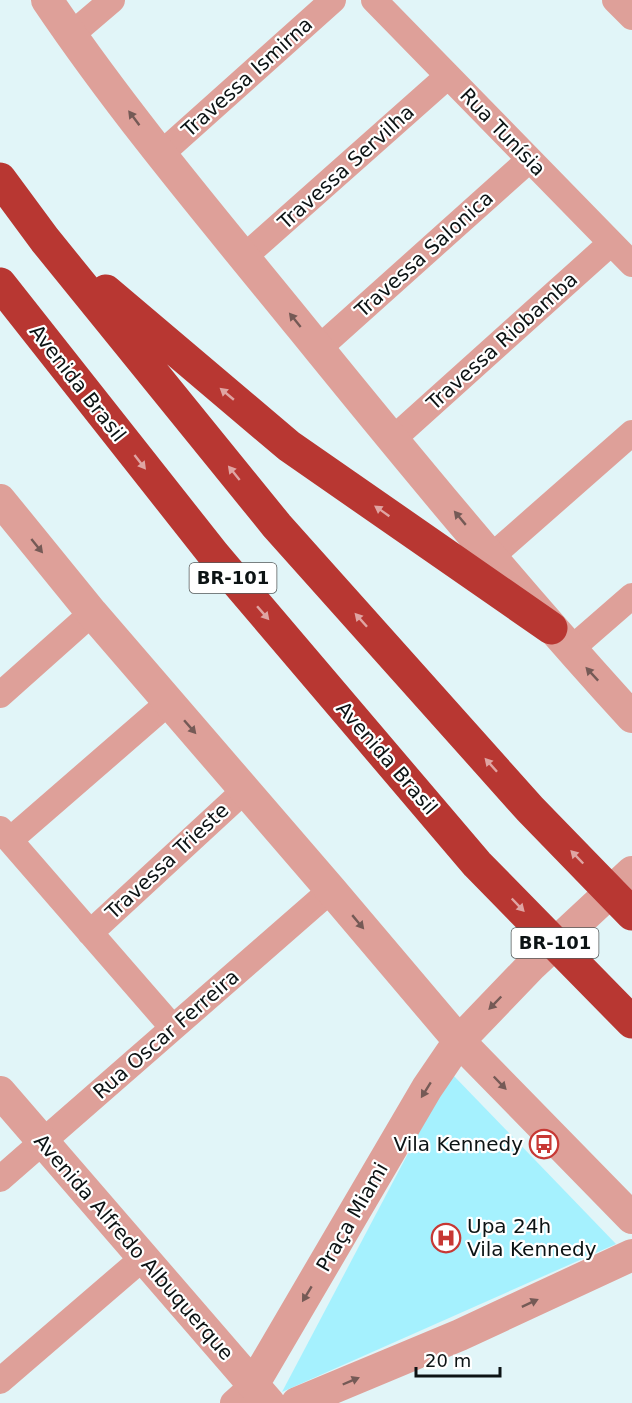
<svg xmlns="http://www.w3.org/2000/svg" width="632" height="1403" font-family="'DejaVu Sans',sans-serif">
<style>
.green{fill:#a5f1fe}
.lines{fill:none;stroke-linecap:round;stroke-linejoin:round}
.minor{stroke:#dea099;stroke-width:26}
.tertiary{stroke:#dea099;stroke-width:32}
.motorway{stroke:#b83732;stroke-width:33}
.oneway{fill:#755a56}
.oneway2{fill:#dfa5a3}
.labels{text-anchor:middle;stroke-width:4.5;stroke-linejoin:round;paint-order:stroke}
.shield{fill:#fff;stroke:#555a5a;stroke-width:1.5}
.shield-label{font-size:18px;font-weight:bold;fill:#0c1314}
.street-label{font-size:20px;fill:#0c1314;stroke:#fff}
.poi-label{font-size:20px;fill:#0c1314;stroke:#fff;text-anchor:end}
</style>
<rect width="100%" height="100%" fill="#e1f5f8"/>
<path class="green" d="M452 1074 616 1244 282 1392 441 1091Z"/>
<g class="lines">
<path class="minor" d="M374 0 632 264
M615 0 632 17
M71 35 112 0
M161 154 333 0
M244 257 448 76
M318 349 529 160
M393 439 611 243
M492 556 632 433
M570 650 632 596
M0 695 92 613
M0 829 173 1028
M10 840 169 702
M90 933 245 790
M0 1179 331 890
M0 1381 144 1257
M233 1403 253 1385"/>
<path class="tertiary" d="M47 0C124 114 214 220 301 327 408 459 517 591 632 717
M0 500 92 613 331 890 459 1041 632 1218
M0 1092 269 1403
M253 1385 427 1088 459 1041 532 965 632 872
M297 1403 460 1335 632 1255"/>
<path class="motorway" d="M0 179 45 240 277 526 530 809 632 914
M0 284 214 555 477 864 632 1022
M106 291 289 446 551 628"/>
</g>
<defs><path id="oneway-solid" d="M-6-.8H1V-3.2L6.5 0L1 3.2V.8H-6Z" transform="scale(1.5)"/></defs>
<g class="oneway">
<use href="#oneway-solid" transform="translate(134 118) rotate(-127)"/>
<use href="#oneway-solid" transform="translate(295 320) rotate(-129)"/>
<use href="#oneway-solid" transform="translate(460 518) rotate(-130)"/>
<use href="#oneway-solid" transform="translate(37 546) rotate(51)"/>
<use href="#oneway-solid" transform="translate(592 674) rotate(-133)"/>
<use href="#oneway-solid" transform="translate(190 727) rotate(49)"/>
<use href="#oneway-solid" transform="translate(358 922) rotate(50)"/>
<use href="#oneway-solid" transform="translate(495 1003) rotate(134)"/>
<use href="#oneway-solid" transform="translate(500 1083) rotate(46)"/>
<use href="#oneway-solid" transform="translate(426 1090) rotate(122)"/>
<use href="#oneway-solid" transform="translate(307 1294) rotate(121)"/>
<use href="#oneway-solid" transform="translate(530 1303) rotate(-25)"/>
<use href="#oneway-solid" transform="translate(351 1381) rotate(-23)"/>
</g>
<g class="oneway2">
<use href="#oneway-solid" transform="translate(227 394) rotate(-140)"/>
<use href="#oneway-solid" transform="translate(140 462) rotate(52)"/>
<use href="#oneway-solid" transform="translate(234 473) rotate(-129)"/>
<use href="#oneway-solid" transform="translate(382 511) rotate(-145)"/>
<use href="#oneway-solid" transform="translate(263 613) rotate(49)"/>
<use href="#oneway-solid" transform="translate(361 620) rotate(-132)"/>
<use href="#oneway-solid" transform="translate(491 765) rotate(-132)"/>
<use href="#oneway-solid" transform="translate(577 857) rotate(-134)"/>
<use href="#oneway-solid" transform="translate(518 905) rotate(46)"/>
</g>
<defs>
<g id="bus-ring" transform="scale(1.5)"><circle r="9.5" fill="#fff" stroke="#c73834" stroke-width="1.5"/><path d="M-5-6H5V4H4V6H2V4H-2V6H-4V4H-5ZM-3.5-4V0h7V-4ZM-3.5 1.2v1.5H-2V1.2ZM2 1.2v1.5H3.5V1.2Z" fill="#c73834"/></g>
<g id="hospital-ring" transform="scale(1.5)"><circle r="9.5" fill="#fff" stroke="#c73834" stroke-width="1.5"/><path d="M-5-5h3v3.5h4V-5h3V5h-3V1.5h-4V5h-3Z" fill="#c73834"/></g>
</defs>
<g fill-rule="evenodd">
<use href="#bus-ring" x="544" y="1144"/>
<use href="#hospital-ring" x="446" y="1238"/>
</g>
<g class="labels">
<g class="shield">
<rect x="189.5" y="563" width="87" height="30" rx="4.5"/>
<rect x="511.5" y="928" width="87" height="30" rx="4.5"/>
</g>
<g class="shield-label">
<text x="233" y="584">BR-101</text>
<text x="555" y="949">BR-101</text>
</g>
<g class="street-label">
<text transform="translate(247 77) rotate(-42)" y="7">Travessa Ismirna</text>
<text transform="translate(503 132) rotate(46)" y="7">Rua Tunísia</text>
<text transform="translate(346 167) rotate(-42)" y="7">Travessa Servilha</text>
<text transform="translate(424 254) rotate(-42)" y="7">Travessa Salonica</text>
<text transform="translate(502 341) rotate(-42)" y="7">Travessa Riobamba</text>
<text transform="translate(78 383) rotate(52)" y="7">Avenida Brasil</text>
<text transform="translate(387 758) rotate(49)" y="7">Avenida Brasil</text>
<text transform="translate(167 861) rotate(-43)" y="7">Travessa Trieste</text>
<text transform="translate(166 1034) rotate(-41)" y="7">Rua Oscar Ferreira</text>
<text transform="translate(352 1217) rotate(-60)" y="7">Praça Miami</text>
<text transform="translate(134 1247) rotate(49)" y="7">Avenida Alfredo Albuquerque</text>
</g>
<g class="poi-label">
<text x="523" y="1151">Vila Kennedy</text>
<text x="467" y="1233" text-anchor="start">Upa 24h<tspan x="467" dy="23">Vila Kennedy</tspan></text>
</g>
</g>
<path d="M416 1367v9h84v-9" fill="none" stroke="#0c1314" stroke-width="3"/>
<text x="425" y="1367" font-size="18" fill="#0c1314" stroke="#ffffff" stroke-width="4.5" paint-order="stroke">20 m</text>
</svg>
